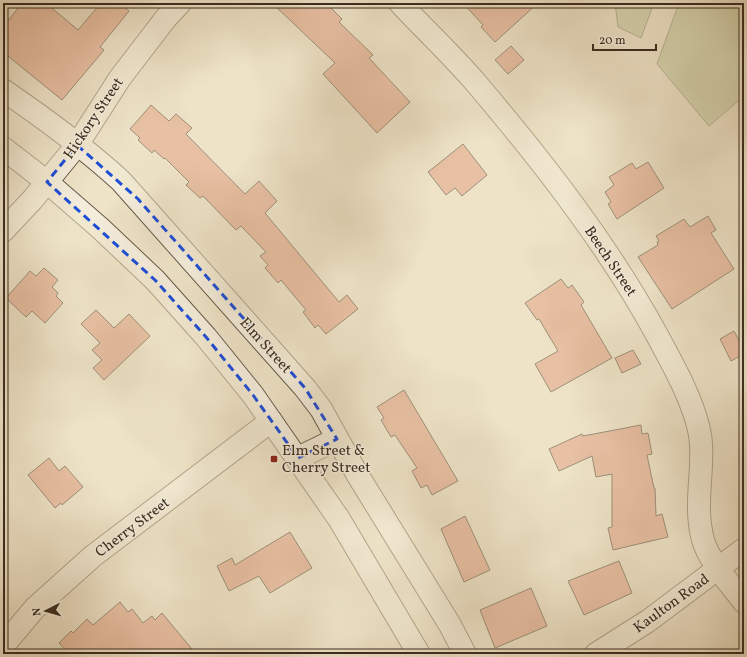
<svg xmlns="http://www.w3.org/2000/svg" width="747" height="657" font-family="Vollkorn,serif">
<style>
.green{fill:#bac394;stroke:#7a785a}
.building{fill:#df9679;stroke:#3a2c21}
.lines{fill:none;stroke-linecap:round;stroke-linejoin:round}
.minor-casing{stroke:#675a4a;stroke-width:24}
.tertiary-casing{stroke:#675a4a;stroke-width:24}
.minor{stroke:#f4eddb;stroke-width:22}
.tertiary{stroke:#f4eddb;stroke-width:22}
.marked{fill:none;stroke:#1d4ed8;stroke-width:3;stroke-dasharray:8 5;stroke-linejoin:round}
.poi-dot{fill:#8f2418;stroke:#f4eddb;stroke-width:1.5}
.labels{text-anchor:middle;stroke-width:3;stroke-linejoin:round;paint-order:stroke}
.street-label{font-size:15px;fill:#3a2c21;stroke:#f4eddb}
.poi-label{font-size:15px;fill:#3a2c21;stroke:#f4eddb;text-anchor:start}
</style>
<rect width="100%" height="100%" fill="#eee3c7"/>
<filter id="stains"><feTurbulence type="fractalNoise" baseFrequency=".005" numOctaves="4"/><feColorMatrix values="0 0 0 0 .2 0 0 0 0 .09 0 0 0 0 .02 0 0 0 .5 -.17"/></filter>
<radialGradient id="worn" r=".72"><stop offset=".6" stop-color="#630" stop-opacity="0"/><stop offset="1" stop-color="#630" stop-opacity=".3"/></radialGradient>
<path class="green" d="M615 3H654L641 38 618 27Z
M679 3H744V96L709 126 657 64Z"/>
<path class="building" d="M22 3H46L78 30 101 3H120L129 11 100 47 104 50 62 100 3 52V27Z
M272 3H326L342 19 339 22 373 55 369 58 410 102 377 133 323 74 335 63Z
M463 3H538L495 42 481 27 483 25Z
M511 46 524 60 508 74 495 60Z
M151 105 169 121 176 114 192 128 186 134 245 194 259 181 277 201 265 213 339 302 347 295 358 309 326 334 318 325 315 328 303 312 306 310 281 280 278 283 265 268 268 265 260 256 266 252 241 226 236 230 203 196 200 198 186 185 189 182 165 158 164 159 154 150 152 153 138 140 140 138 130 129Z
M463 144 487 175 462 196 455 188 446 195 428 172Z
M648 162 664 188 617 219 608 204 611 202 605 192 614 185 609 177 632 163 636 169Z
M708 216 716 230 711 233 734 269 672 309 638 257 658 245 657 242 659 241 656 236 684 219 690 227Z
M44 268 58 280 52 287 58 293 56 296 63 303 45 323 32 311 26 317 6 298 30 271 36 276Z
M561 279 568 288 572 285 584 302 581 305 612 358 551 392 535 364 558 351 539 319 537 320 525 303Z
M96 310 114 328 129 314 150 336 104 380 93 368 102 360 92 350 100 343 81 324Z
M734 331 744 350V354L731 361 720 339Z
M633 350 641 364 622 373 615 358Z
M404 390 458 481 432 495 427 485 421 488 412 471 417 468 395 435 391 437 381 420 384 418 377 407Z
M641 425 642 434 648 433 652 454 647 455 654 488H655L656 516 662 514 668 537 613 550 608 528 612 527V474L596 477 592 456 559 471 549 449 582 434 583 436Z
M49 458 59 471 65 466 83 487 62 505 61 503 55 508 28 475Z
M465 516 490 570 464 582 441 529Z
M290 532 312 568 270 593 259 576 229 591 217 566 232 558 235 565Z
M619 561 632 593 584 615 568 581Z
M531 588 547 626 495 648 480 610Z
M120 602 128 612 132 609 143 623 152 616 155 620 162 613 196 654H69L59 643 71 631 73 633 87 619 93 625Z"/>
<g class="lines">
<g class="minor-casing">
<path id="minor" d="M400 3C425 30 452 55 476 83 543 162 608 245 657 335 667 354 678 373 686 392 693 408 700 426 701 444 703 477 694 506 703 540 709 561 731 585 744 602
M3 90C44 118 84 147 121 181L305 388 321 409 357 474 450 625 465 654
M3 231 33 199 77 145 120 78 166 18 180 3
M298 458 337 439
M3 646 35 608 93 556 271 421
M596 654 648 621 744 549"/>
</g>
<g class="tertiary-casing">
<path id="tertiary" d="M3 148 47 182 100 228 155 280 206 337 253 395 339 519 419 654"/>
</g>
<use href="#minor" class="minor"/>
<use href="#tertiary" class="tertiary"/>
</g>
<path d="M0 0H747V657H0ZM77 145 138 199 305 388 337 439 298 458 253 395 206 337 155 280 47 182Z" fill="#eee3c7" fill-opacity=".55" fill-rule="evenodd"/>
<path class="marked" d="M77 145 138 199 305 388 337 439 298 458 253 395 206 337 155 280 47 182Z"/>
<rect class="poi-dot" x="270" y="455" width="8" height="8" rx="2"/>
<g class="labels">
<g class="street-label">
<text transform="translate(93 118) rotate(-56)" y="5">Hickory Street</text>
<text transform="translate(611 261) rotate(56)" y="5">Beech Street</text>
<text transform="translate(266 345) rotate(48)" y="5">Elm Street</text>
<text transform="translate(132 527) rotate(-37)" y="5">Cherry Street</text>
<text transform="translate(671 603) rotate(-36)" y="5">Kaulton Road</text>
</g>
<g class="poi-label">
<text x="282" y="455">Elm Street &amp;<tspan x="282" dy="17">Cherry Street</tspan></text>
</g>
</g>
<rect width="747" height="657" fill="none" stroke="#eee3c7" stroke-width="16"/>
<rect x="4" y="4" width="739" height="649" fill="none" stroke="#3a2c21" stroke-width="2"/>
<rect x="8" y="8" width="731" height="641" fill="none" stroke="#3a2c21"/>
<g transform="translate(46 611) rotate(264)" stroke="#f4eddb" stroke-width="3" paint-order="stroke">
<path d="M0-3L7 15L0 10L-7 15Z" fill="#3a2c21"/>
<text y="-6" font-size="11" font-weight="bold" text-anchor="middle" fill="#3a2c21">N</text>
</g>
<path d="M593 44v6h63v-6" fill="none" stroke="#3a2c21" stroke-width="2"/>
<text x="599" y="44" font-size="12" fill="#3a2c21" stroke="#f4eddb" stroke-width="3" paint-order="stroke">20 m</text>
<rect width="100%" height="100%" filter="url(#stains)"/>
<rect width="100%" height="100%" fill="url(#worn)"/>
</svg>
